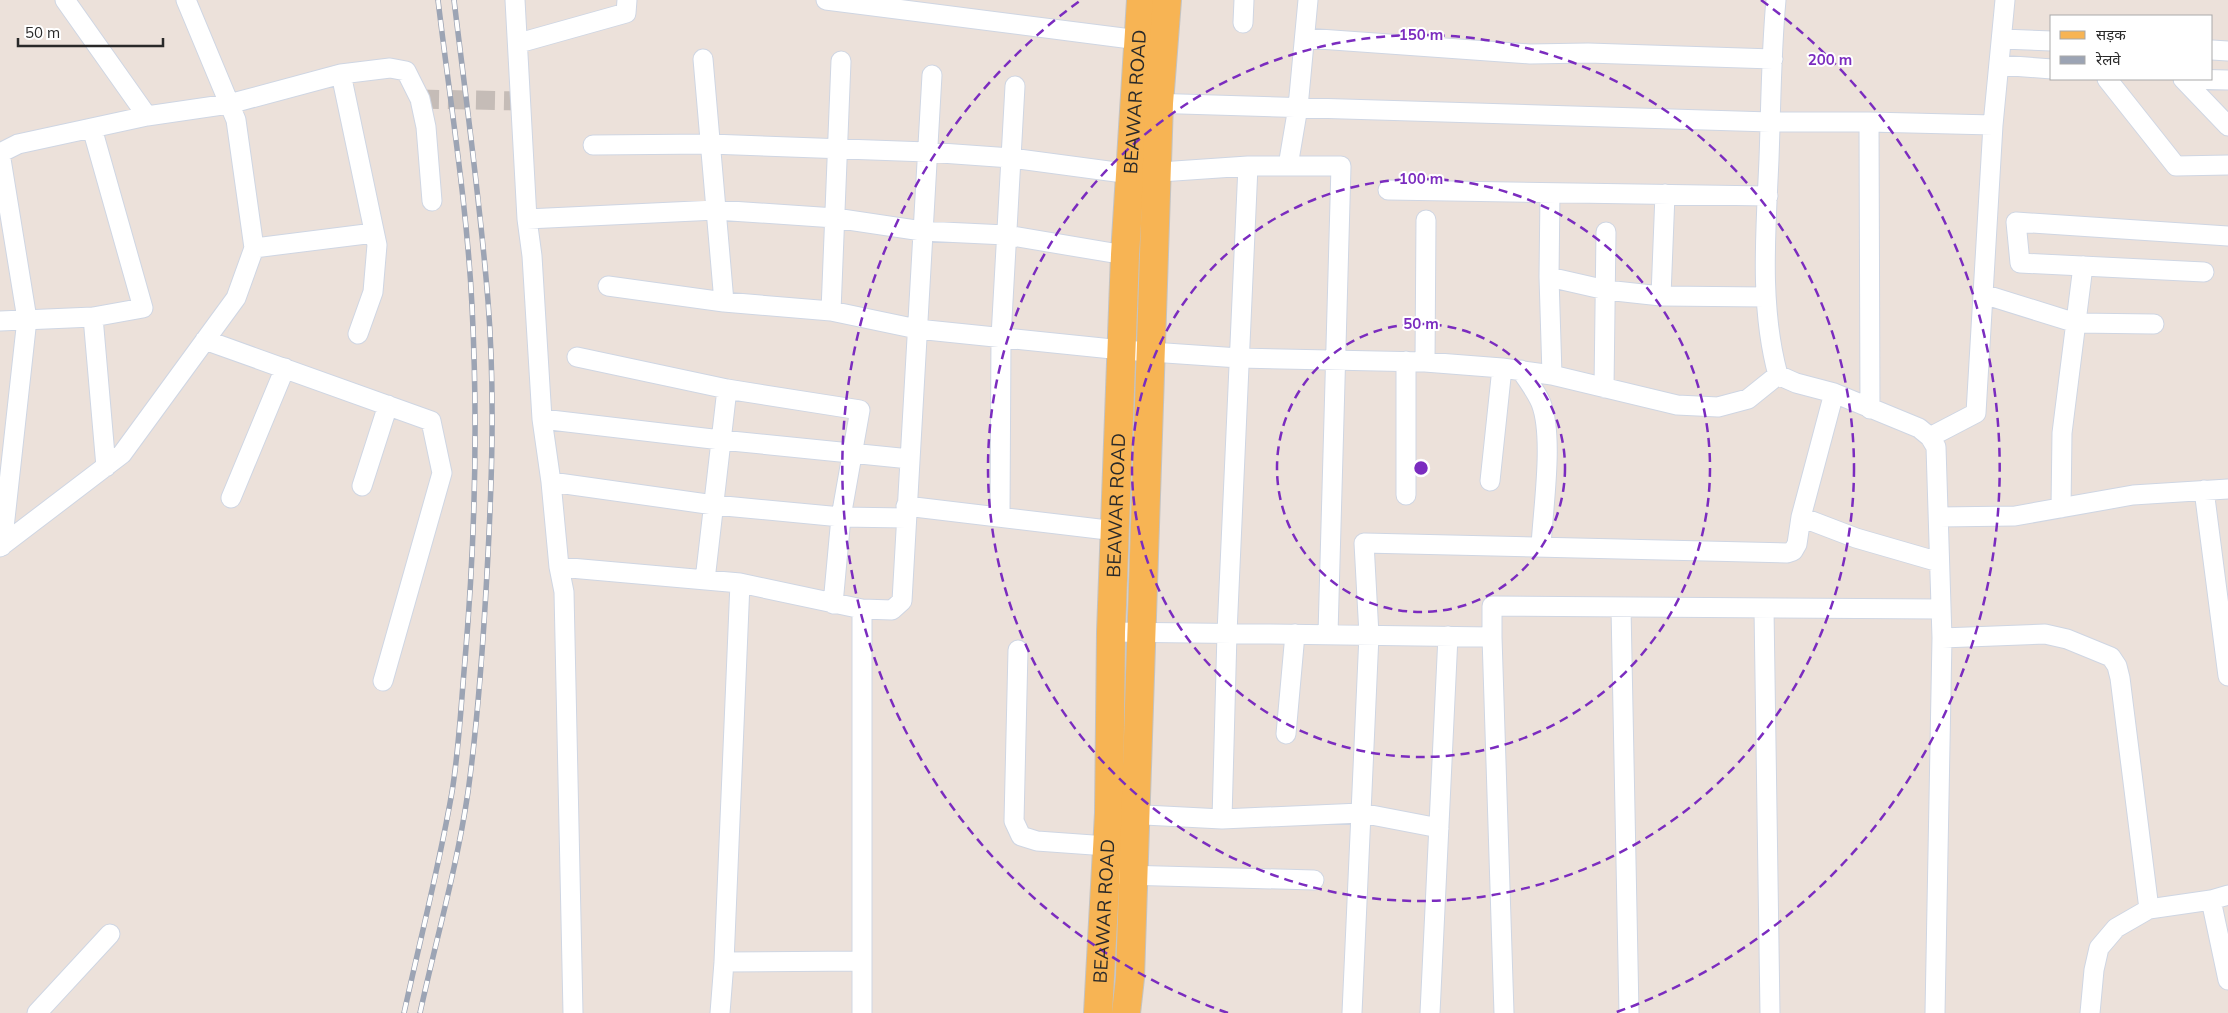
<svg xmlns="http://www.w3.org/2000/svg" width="2228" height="1013" font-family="Mulish,'Noto Sans Devanagari',sans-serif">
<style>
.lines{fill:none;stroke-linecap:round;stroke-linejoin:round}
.street-tunnel{stroke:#c5bcb7;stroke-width:19;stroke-dasharray:19 9;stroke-linecap:butt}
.street-casing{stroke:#cfd6e3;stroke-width:21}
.primary-casing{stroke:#c3c3c3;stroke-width:30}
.street{stroke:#fff;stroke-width:19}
.primary{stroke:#f7b454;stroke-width:28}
.rail-casing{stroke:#9ca4b4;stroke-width:5.5}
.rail{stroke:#fff;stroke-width:4;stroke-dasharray:11;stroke-linecap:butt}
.ring{fill:none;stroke:#7b2cbf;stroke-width:2.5;stroke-dasharray:9 6}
.labels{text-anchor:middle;stroke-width:4;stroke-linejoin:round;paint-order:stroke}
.street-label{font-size:19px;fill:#292929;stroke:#fff}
.centre{fill:#7b2cbf;stroke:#fff;stroke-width:2.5}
.ring-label{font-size:15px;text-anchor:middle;font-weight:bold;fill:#7b2cbf;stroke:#fff;stroke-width:4;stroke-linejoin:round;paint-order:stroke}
</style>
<rect width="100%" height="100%" fill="#ece1da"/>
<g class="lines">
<path class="street-tunnel" d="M420 99 520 101"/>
<g class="street-casing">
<path id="street" d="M65 0 147 116
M515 0 527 219 532 256 542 419 551 482 559 567 564 592 573 1013
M826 0 1139 40
M1776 0C1771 53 1771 106 1769 159 1766 230 1759 305 1778 375L1796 383 1834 393 1919 428 1930 437 1936 447 1942 638 1935 1013
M1243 23 1244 0
M1305 38 1530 54 1588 53 1773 59
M2002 39 2052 41
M519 43 626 13 627 0
M2212 50 2228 51
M703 59 724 302
M1999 65 2052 69
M341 74 377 245 373 292 358 334
M2107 79 2176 166 2228 165
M2183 79 2228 126
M2185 79 2228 80
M1148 103 1770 122H1869L1993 125
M1869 122 1870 409
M593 145 710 144 927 152 1011 158 1131 174 1248 166H1341L1328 634
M0 153 18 144 147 116 229 104 341 74 390 68 406 71 420 99 426 127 432 201
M0 153 27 319 2 546
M1288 166 1298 107 1308 0
M1388 190 1768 196
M1550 193 1549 277 1552 375
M527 219 716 210 835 218 922 231 1006 235 1125 255
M254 248 374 233
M2204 272 2020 263 2016 222 2228 236
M1549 277 1606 290 1661 296 1766 297
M608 286 724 302 831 311 917 329 1122 350 1239 358 1425 362 1502 368 1552 375 1677 405 1718 407 1748 399 1778 375
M1983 294 2076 323 2154 324
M1661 296 1665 194
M831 311 841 61
M93 317 106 467
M0 321 93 317 143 308 92 128
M205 340 431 421 442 473 383 681
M577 357 727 389 860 410 841 517 833 604
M1406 361V495
M1425 362 1426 220
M1521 370C1527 380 1536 391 1541 403 1554 437 1543 508 1541 546
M1604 388 1606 232
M542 419 721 440 910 459
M1930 437 1976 413 1993 125 2005 0
M1490 481 1502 368
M551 482 714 505 841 517 906 518
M362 486 388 405
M2204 490 2228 676
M231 498 285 368
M906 506 1116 531
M2061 508 2062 433 2083 266
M1000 516 1001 337 1015 86
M1801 517 1856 538 1939 562
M1939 517 2015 516 2133 495 2228 489
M0 547 122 454 236 298 254 248 236 120 186 0
M559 567 740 583 862 609 892 610 902 601 932 75
M705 580 727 389
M1621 608 1629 1013
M1764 609 1770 1013
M1111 632 1492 637V606L1940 609
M1492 637 1504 1013
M1942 638 2045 634 2067 639 2111 657 2117 666 2120 678 2149 909
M1018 650 1014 821 1021 836 1037 841 1107 846
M1286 734 1295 634
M1125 814 1222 819 1361 813 1439 828
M1222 819 1227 633 1248 166
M1123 875 1314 880
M2211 900 2228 980
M724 962 862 961V609
M37 1013 110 934
M720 1013 724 962 740 583
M862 1013V961
M1352 1013 1369 635 1364 543 1787 553 1793 551 1797 544 1801 517 1834 393
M1430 1013 1448 636
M2090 1013 2094 970 2099 948 2116 928 2149 909 2211 900 2228 895"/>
</g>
<g class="primary-casing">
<g id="primary">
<path id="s1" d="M1098 1013 1109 813 1111 632 1125 255 1141 0"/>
<path d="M1126 1013 1130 978 1159 103 1167 0"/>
</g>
</g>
<use href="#street" class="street"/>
<use href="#primary" class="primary"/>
<g class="rail-casing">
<path id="rail" d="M404 1013C420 940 439 867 452 792 459 749 461 704 465 660 475 542 478 424 472 306 467 204 450 102 438 0
M420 1013C436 940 457 867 468 792 478 720 483 646 487 573 492 482 495 391 488 301 480 200 466 100 454 0"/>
</g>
<use href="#rail" class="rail"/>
</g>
<g class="ring">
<circle cx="1421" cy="468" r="144"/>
<circle cx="1421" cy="468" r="289"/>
<circle cx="1421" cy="468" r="433"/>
<path d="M1228 1013A578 578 0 0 1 1081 0M1761 0A578 578 0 0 1 1614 1013"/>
</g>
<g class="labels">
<g class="street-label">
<text dy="7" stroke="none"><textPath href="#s1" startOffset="912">BEAWAR ROAD</textPath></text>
<text dy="7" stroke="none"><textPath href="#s1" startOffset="508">BEAWAR ROAD</textPath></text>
<text dy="7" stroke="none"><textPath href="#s1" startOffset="102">BEAWAR ROAD</textPath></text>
</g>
</g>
<circle cx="1421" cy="468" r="8" class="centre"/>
<g class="ring-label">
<text x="1421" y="40">150 m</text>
<text x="1830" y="65">200 m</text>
<text x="1421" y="184">100 m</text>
<text x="1421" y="329">50 m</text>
</g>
<rect x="2050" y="15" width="162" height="65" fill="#ffffff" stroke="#a9a9a9"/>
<rect x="2060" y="31" width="25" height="8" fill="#f7b454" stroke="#a9a9a9"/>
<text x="2096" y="40" font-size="15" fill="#292929">सड़क</text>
<rect x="2060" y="56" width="25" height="8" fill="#9ca4b4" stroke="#a9a9a9"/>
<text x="2096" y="65" font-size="15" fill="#292929">रेलवे</text>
<path d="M18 38v8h145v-8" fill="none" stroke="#292929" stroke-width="2.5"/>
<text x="25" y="38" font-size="15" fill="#292929" stroke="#ffffff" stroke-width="4" paint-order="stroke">50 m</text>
</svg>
